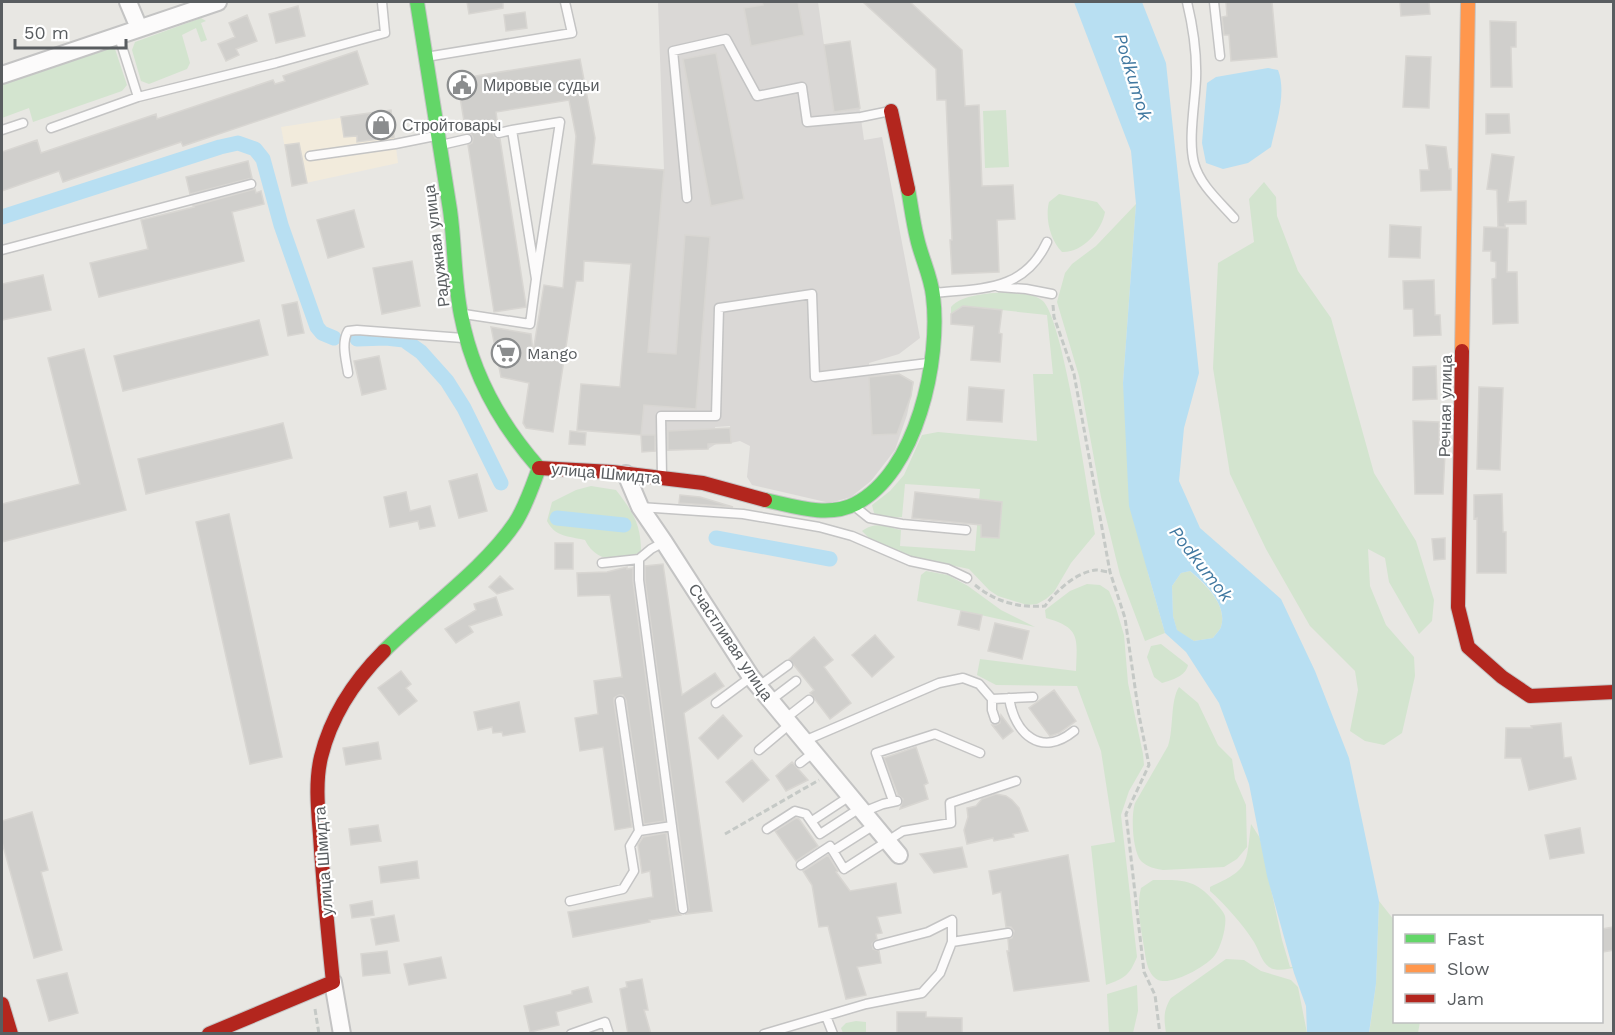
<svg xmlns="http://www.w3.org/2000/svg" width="1615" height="1035" font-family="'Work Sans',sans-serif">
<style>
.commercial{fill:#f2ebdc}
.industrial{fill:#dad8d6}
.green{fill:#d3e4cf}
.water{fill:#b8dff2;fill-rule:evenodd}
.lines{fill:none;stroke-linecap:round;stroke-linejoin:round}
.canal{stroke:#b8dff2;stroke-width:15}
.building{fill:#d0cfcc;stroke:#d8d6d2;stroke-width:1.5}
.lane-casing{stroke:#c4c4c4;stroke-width:11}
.street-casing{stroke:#c4c4c4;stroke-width:20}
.fast-casing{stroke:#c5c5c5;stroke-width:16}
.slow-casing{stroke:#c5c5c5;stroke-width:16}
.jam-casing{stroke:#c5c5c5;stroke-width:16}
.path{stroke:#c5c9c6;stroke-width:3;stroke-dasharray:6 3;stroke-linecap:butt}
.lane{stroke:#fcfbfb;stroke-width:8}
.street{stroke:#fcfbfb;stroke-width:16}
.fast{stroke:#63d668;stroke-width:14}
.slow{stroke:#ff974d;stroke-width:14}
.jam{stroke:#b3261e;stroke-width:14}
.labels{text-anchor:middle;stroke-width:4.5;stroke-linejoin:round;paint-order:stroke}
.poi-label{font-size:16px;fill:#595d60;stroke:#fff;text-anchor:start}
.street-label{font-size:16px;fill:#595d60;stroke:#fff}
.water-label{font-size:18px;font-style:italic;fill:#4078a0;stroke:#fff}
</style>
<rect width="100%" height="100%" fill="#e8e7e3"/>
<path class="commercial" d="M391 110 398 163 292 186 281 127Z"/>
<path class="industrial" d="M658 2H818L824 45 850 41 864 140 882 137 920 338 899 354 869 363V375L899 374 914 382 907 415 895 450 871 481 851 497 830 503 752 485 747 477 750 446 740 441 731 443 730 426 715 427 716 444 708 449 642 452 641 435 664 170Z"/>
<path class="green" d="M201 18 206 21 201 23 207 40 201 42 196 28 182 35 190 63 187 69 149 84 141 81 132 50 135 42Z
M107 47 115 49 127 85 122 91 33 122 29 108 2 118V85Z
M1006 110 1009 167 985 168 983 111Z
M1264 182 1276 197 1277 216 1298 271 1331 318 1374 473 1416 541 1434 600 1432 621 1419 634 1389 582 1385 558 1368 549 1370 586 1386 625 1414 657 1415 676 1402 733 1384 745 1365 741 1350 731 1358 690 1355 671 1310 626 1266 549 1230 474 1213 368 1218 263 1254 242 1249 199Z
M1059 194 1097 202 1105 212C1102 231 1082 253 1062 252 1050 240 1045 218 1049 202Z
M1136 204 1123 383 1148 573 1165 633 1145 641 1120 575 1101 497 1079 376 1057 302 1065 273 1072 264 1096 246Z
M1004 292C1015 293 1034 293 1043 301 1064 322 1088 495 1095 534L1071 563 1054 592 1046 599 1037 604 1027 605 998 596 989 590 969 569 912 557 870 539 862 531C876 521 885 526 901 530L900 546 975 551 980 489 905 484 902 517 887 518 874 513 872 505 890 491 904 475 922 435 938 432 1037 441 1033 374H1053L1047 315 964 306 951 314V307C962 294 988 294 1004 292Z
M591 486 616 490C632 511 641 523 641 551 622 564 596 563 585 540 568 536 555 537 547 521L552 502 576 490Z
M926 571 948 575 968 586 1001 610 1035 627 917 601 921 575Z
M1190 571C1204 584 1228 604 1221 627 1220 630 1215 635 1213 638L1194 641 1177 631 1173 616 1172 586 1181 573Z
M1087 584 1100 585 1109 591 1116 608 1124 635 1128 683 1143 754 1144 765 1129 791 1121 815 1137 957C1129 976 1125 978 1106 985L1091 846 1115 842 1101 751 1077 686 996 685 977 675 980 659 1076 671C1077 638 1081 628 1046 618L1045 610 1070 591Z
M1161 644 1188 665C1186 676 1172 680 1162 683L1154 677 1147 657 1151 646Z
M1179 687 1198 703 1218 745 1232 759 1235 779 1246 805 1247 847 1237 859 1224 867 1163 870C1156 869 1147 867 1141 861 1132 850 1131 815 1135 803L1168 746C1174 729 1170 701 1179 687Z
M1251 824 1260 838 1282 940 1290 967H1297C1289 969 1276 972 1269 967 1261 961 1259 950 1254 942 1244 926 1225 904 1210 891V887C1250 869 1246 865 1251 824Z
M1153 880C1181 880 1194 878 1214 901 1217 905 1223 910 1225 916 1227 926 1221 947 1215 955 1207 966 1172 986 1158 980 1147 974 1146 959 1144 947 1141 928 1136 908 1141 888Z
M1379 901 1394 920V1022H1420L1418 1033 1369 1034 1376 984Z
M1226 959 1244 960 1261 971 1291 980 1298 987 1307 1033H1166C1164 1020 1163 1010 1171 998Z
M1137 985 1138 1011 1133 1033H1109L1107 994Z
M856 1021 866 1022V1033H843L841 1028 846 1023Z"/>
<path class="water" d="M1074 2H1142L1166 63 1199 373 1184 428 1179 481 1200 528 1281 599 1315 671 1349 758 1379 901 1376 984 1369 1033H1307L1306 1006 1294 973 1267 876 1249 784 1219 703 1186 652 1165 633 1129 506 1123 383 1136 204 1131 151ZM1190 571C1205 583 1228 605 1221 627 1220 630 1215 635 1213 638L1194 641 1177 630 1173 616 1172 586 1181 573Z
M1268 68 1278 70C1287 93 1276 124 1271 147L1248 163 1223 169 1206 163 1202 143 1207 83 1216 77Z"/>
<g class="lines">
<path class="canal" d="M2 217 220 147 238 143 255 149 263 159 281 225 317 327 322 333 334 338
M357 339 386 338 404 340 421 352 447 381 464 408 501 483
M557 518 624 525
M716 538 830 559"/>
</g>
<path class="building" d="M467 2H503V8L469 14Z
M762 2H798L804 35 751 46 744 8 763 5Z
M863 2H910L962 50 965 106 979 105 982 186 1013 185 1015 219 997 220 999 272 952 274 950 240H952L946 100H937L936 69Z
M1226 2H1272L1277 57 1231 61 1229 35H1224L1222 17 1227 16Z
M1400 2H1429L1430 14 1401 16Z
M298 6 305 36 276 43 269 14Z
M525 12 527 28 506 31 504 15Z
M247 15 257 41 236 49 239 55 226 61 218 44 235 37 229 23Z
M1490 21 1516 22V47H1511L1512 87H1491Z
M850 41 860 108 834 112 824 45Z
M357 51 368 84 183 146 181 142 63 182 59 171 2 191V152L37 140 41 153 156 114 157 119 273 80 275 84 285 81 283 76Z
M716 53 744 199 711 206 683 59Z
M1406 56 1431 57 1429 108 1403 107Z
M580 59 595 138 592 164 664 170 648 352 676 354 685 235 710 237 696 409 644 405 641 435 577 430 581 384 620 387 631 264 584 261 583 281H576L553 432 526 428 523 423 529 383 501 377 491 327 531 334 533 352 544 285 563 288 576 136 569 100 496 112 498 127 494 129 493 134 495 138 500 139 526 305V307L494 312 468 145 472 143 473 138 471 134 466 133 457 79Z
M391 110 394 137 357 142V136L344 137 341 117Z
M1486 114H1509L1510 133 1486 134Z
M299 143 307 183 292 186 285 145Z
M1426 145 1446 147 1449 169H1451V190L1421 191 1420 170H1429Z
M1492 154 1514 157 1508 202 1526 201V224H1505V227H1498L1497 190 1487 189Z
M248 161 252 178 190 194 186 177Z
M255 189 256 193 261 191 264 204 232 212 244 261 99 297 90 263 148 249 141 220 194 207 193 206Z
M354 210 364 247 328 258 317 220Z
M1390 225 1421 227 1420 258 1389 257Z
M1484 227 1508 228 1507 272H1517L1518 323 1493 324 1492 279 1496 278V262L1491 261V251H1483Z
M412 261 420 306 382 314 373 268Z
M43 275 51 310 2 320V284Z
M1434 280 1435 315H1440L1441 335 1414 336 1413 309H1404L1403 281Z
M297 302 304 333 288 336 282 305Z
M963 306 1002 310 999 333 1002 334 1000 362 971 360 974 326 951 324V314Z
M259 320 268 355 123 391 114 356Z
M84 349 126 510 2 542V504L80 484 48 358Z
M379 356 386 389 362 395 354 361Z
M1436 366 1437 399 1413 400V367Z
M899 374 913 382 911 396 897 434 872 435 869 377Z
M969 387 1004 390 1002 422 967 420Z
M1479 387 1503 388 1500 470 1477 469Z
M1413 421 1439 422V453H1445L1443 494H1415Z
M283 423 292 458 146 494 138 459Z
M730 428 731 443 708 444V449L668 450V431Z
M570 431 586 433 585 445 569 444Z
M641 435H655V451L642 452Z
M477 474 487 511 459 518 449 481Z
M406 492 410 511 430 506 435 526 420 529 418 521 390 527 384 497Z
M915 492 1002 502 999 538 981 537V525L912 518Z
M1502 494 1503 532H1506V573H1477V518L1474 519V495Z
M680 495 700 497 733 507 679 503Z
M229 514 282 757 250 764 196 522Z
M1445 538V559L1434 560 1432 539Z
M555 543H573V569H555Z
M663 564 682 695 715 673 724 686 684 713 712 911 686 914 689 908 645 580V566Z
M627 567V569L633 568V581L665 821 644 824 626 700 623 695H619L614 698V702L632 827 615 830 603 747 580 751 575 718 598 714 594 681 622 677 610 595 578 596 577 573 607 572Z
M500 576 513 589 497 594 489 587Z
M496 597 502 615 469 626 473 632 456 643 445 629 476 610 474 604Z
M961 611 982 615 979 630 958 625Z
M995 623 1029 631 1022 659 988 651Z
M875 635 894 657 872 677 852 655Z
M814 637 833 660 824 667 851 703 830 719 810 693 814 690 789 659Z
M401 671 411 684 406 688 417 701 399 715 378 688Z
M1054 690 1076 721 1059 733 1050 736 1029 708Z
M519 702 525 732 503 736 502 732 493 733 492 727 478 730 474 712Z
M723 715 742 736 718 759 699 738Z
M1001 715 1013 731 1003 739 992 725H996L1000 723Z
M1561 723 1564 758 1571 757 1576 779 1529 790 1521 758H1505L1506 728H1532L1531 726Z
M378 742 381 759 346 765 343 748Z
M916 747 928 783 924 785 928 799 900 809 903 799 898 795 884 758Z
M752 760 769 780 743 802 726 782Z
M792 762 808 780 786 791 776 776Z
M996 794 1006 796 1012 800 1019 808 1028 831 1013 834 1014 837 994 841 993 838 967 844 964 830 968 817 967 808 976 806 982 799Z
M32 812 48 870 41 872 62 950 34 958 2 842V821Z
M796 818 799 819 818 846 796 861 775 831Z
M378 825 381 841 351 845 349 829Z
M1580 828 1584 853 1550 859 1545 835Z
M666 833 677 910 681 915 649 920 650 922 573 937 568 912 653 897 650 871 642 873 638 845 643 837Z
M962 847 967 867 934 873 920 854Z
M828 855 838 871 836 872 850 891 896 883 901 913 877 917 882 933 876 934 877 939 872 944 873 949 879 951 881 963 857 967 866 995 846 999 828 926 819 927 812 885 803 871Z
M1068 855 1089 981 1014 991 1007 951H1009L1008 939 1012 938 1014 931 1011 927H1006L1001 892 993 894 989 871Z
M417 861 419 878 381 883 379 867Z
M372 901 374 915 352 918 350 905Z
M394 915 399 941 376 945 371 919Z
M1614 927V950L1602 952V929Z
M387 951 390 973 363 976 361 954Z
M441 957 446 978 409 985 404 964Z
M67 973 78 1013 49 1021 37 980Z
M642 979 648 1010H644L651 1034H628L620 989 627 987 626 982Z
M588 987 592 1002 556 1012 559 1025 530 1032 524 1006 572 994V991Z
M897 1012H926V1017L962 1018V1034H897Z"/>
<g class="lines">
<g class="lane-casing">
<path id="lane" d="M1187 2C1193 27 1197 53 1196 79 1195 103 1188 140 1194 163 1200 185 1219 201 1234 218
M1214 2 1220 56
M118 34 138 97
M426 57 572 33 565 2
M51 128 138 97 276 63 385 33 382 2
M2 130 23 123
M499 133 512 130
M441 145 467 139
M310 156 395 144 435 136
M687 198 673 51 726 39 757 96 802 87 807 122 861 117 890 111
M2 250 251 184
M999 287 1026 289 1052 294
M934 293C981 288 1024 292 1047 242
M464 314 530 324 536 279 512 130 560 122 536 279
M348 373C346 360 341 343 348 331L357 330 463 338
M662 477 661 416H716L719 308 812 294 815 377 928 363
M854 506 869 518 902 524 966 530
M640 507 743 514 819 527 852 536 910 561 948 569 967 578
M664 542 651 549 639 559V580L683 909
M602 563 639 559
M759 686 788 665
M1009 698C1015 734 1041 758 1074 731
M992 699V710L995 719
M771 700 796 681
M620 701 639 831
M716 703 751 677
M786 718 809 700
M804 741 939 683 963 678 979 684 992 699 1033 697
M759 750 790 724
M800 763 813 753
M893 801 876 753 935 734 980 753
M863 812 883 804 897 801
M812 821 850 796
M767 829 795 811 806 814 820 834 860 808
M833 851 874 825
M801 865 830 846 844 869 903 831 951 823 950 803 1016 781
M570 901 623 889 634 871 630 846 639 831 672 826
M878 945 928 932 952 920V942
M826 1016 833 1034
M571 1034 605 1022 609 1034
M764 1034 866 1004 922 993 940 973 952 942 1008 933"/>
</g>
<g class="street-casing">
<path id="street" d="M128 2 139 28
M2 75 218 2
M626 474 640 507 664 542 751 677 899 855
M333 982 342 1034"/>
</g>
<g class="fast-casing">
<path id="fast" d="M417 2C428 71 439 141 450 210 455 245 454 281 461 315 472 373 500 424 539 468
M765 500C793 506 828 518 855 504 917 473 941 359 933 296 931 276 921 257 917 238 913 222 911 205 908 189
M384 651C424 611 484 569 515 523 526 506 532 487 539 468"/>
</g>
<g class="slow-casing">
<path id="slow" d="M1462 351 1468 2"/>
</g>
<g class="jam-casing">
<path id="jam" d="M891 111 908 189
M1462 351 1458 607 1468 647 1502 677 1530 696 1614 692
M539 468 612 472 703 483 765 500
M2 1004 11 1034
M209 1034 333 982C328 933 323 884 320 835 318 810 315 782 321 757 331 716 354 681 384 651"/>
</g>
<path class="path" d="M1053 305 1054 317 1074 374 1110 572 1125 618 1139 715 1149 765 1126 814 1144 972 1155 995 1160 1034
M975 585C996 602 1018 608 1045 606 1056 591 1076 572 1096 570 1100 570 1106 572 1110 572
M725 834 819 780
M315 1009 319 1034"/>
<use href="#lane" class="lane"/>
<use href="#street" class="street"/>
<use href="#fast" class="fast"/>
<use href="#slow" class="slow"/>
<use href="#jam" class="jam"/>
</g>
<defs>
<g id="civic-ring" transform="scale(1.5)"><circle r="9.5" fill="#fff" stroke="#8b8d8e" stroke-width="1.5"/><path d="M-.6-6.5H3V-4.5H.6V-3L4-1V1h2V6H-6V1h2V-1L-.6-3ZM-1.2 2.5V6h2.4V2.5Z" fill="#8b8d8e"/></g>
<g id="shop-ring" transform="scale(1.5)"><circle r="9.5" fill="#fff" stroke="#8b8d8e" stroke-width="1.5"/><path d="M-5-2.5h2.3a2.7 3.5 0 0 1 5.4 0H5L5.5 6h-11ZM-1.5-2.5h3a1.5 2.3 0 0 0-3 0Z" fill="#8b8d8e"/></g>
<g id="supermarket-ring" transform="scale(1.5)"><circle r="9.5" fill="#fff" stroke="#8b8d8e" stroke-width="1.5"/><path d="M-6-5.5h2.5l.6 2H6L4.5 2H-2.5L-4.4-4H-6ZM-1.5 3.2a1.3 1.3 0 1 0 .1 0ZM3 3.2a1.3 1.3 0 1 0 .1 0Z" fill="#8b8d8e"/></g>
</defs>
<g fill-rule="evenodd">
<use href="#civic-ring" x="462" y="85"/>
<use href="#shop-ring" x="381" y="125"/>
<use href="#supermarket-ring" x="506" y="353"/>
</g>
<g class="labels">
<g class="poi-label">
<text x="483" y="91">Мировые судьи</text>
<text x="402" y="131">Стройтовары</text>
<text x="527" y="359">Mango</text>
</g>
<g class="street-label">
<text transform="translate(436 246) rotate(-97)" y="6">Радужная улица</text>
<text transform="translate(1445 406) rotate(-89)" y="6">Речная улица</text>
<text transform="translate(606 473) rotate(5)" y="6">улица Шмидта</text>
<text transform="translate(731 642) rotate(56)" y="6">Счастливая улица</text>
<text transform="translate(323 861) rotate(-94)" y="6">улица Шмидта</text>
</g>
<g class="water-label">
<text transform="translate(1133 77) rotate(73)" y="6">Podkumok</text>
<text transform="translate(1201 564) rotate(52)" y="6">Podkumok</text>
</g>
</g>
<rect width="1615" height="1035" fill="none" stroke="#595d60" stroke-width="6"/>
<rect x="1393" y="915" width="210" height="108" fill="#ffffff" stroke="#bdbebf" stroke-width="1.5"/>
<rect x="1405" y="934" width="30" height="9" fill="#63d668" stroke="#bdbebf" stroke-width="1.5"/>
<text x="1447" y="945" font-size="18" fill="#595d60">Fast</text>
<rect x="1405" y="964" width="30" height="9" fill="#ff974d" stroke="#bdbebf" stroke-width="1.5"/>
<text x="1447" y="975" font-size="18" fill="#595d60">Slow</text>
<rect x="1405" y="994" width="30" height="9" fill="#b3261e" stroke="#bdbebf" stroke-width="1.5"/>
<text x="1447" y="1005" font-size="18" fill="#595d60">Jam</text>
<path d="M15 39v9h111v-9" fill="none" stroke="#595d60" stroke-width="3"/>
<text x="24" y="39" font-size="18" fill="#595d60" stroke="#ffffff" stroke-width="4.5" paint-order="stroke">50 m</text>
</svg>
